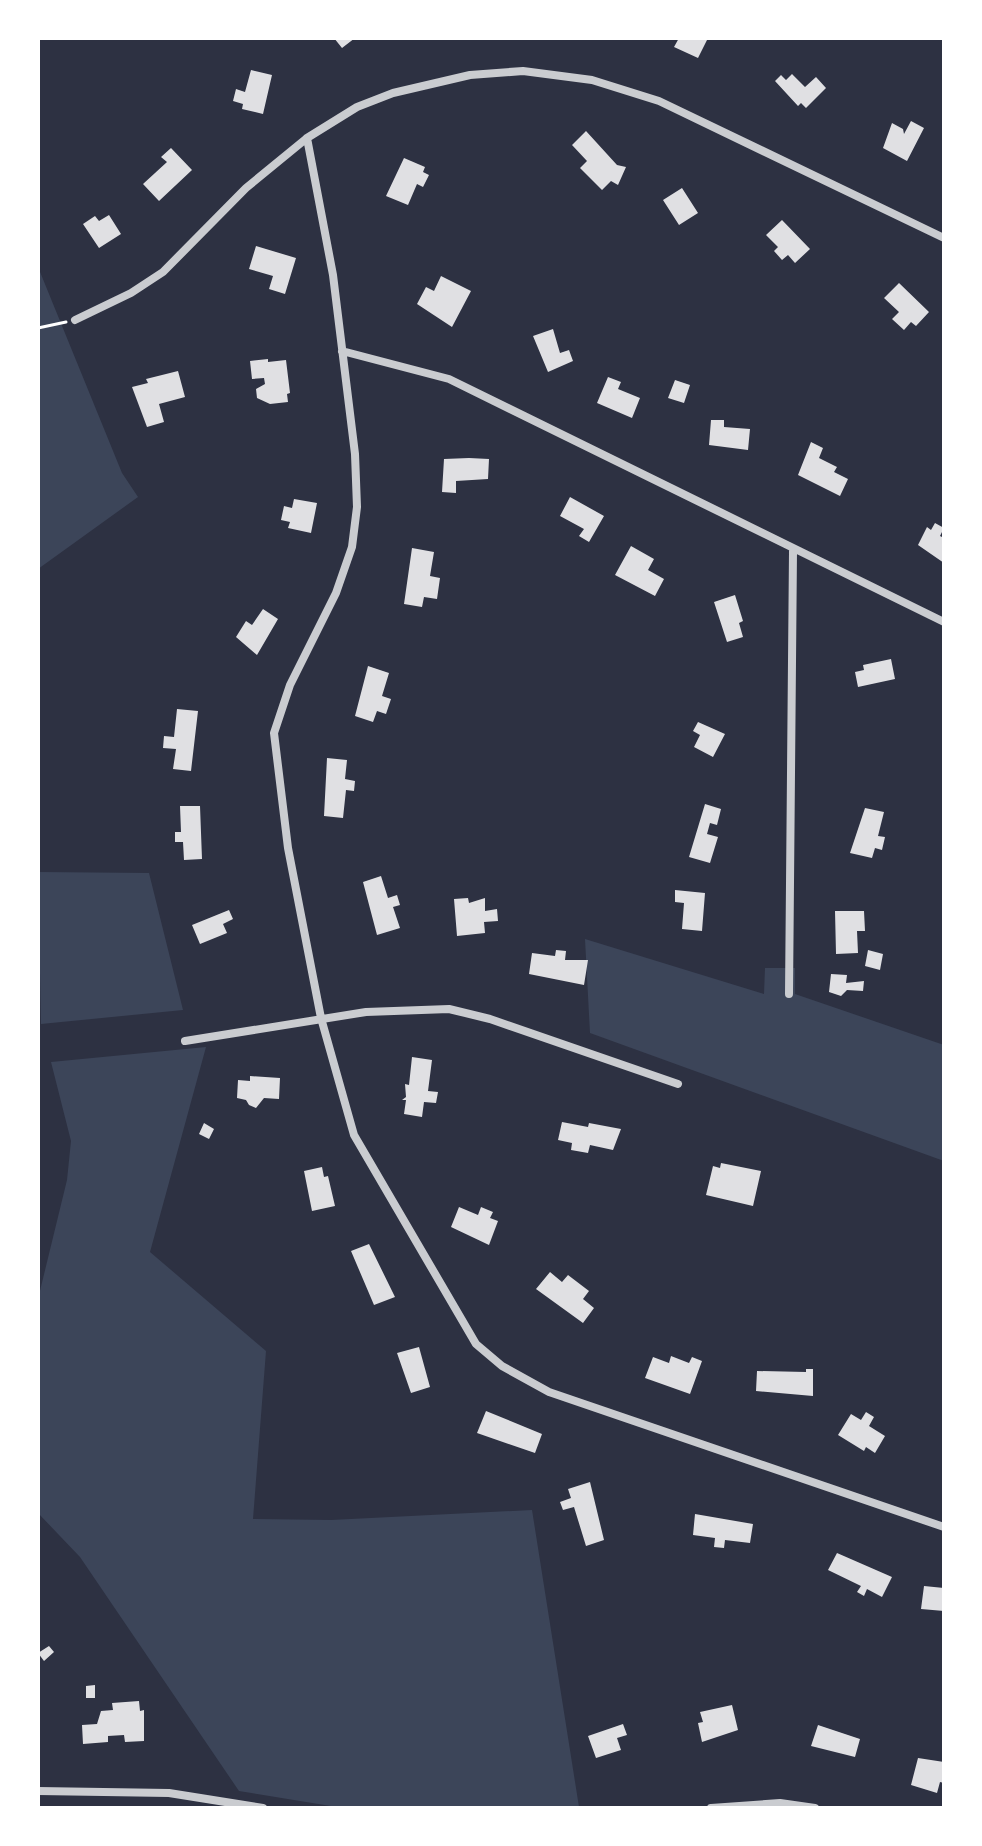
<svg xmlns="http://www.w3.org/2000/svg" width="982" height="1846" font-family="'Titillium Web',sans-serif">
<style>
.green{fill:#3c4559}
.building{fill:#e0e0e3}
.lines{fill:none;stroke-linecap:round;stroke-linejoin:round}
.path{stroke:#fff;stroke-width:3}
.minor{stroke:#caccd0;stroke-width:8}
</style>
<rect width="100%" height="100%" fill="#2d3142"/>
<path class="green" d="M38 267 122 473 138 497 38 569Z
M38 872 149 873 183 1010 41 1024Z
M585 939 764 994 765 968H795V994L944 1045V1161L590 1033Z
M206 1047 150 1252 266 1351 253 1519 331 1520 532 1510 579 1807 343 1808 239 1791 80 1557 38 1513V1299L67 1180 71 1141 51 1062Z"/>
<path class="building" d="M334 38H355L342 48Z
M679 38H708L698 58 674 47Z
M251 70 272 75 263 114 242 109 243 104 233 101 236 89 245 92Z
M792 74 805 87 816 77 826 88 806 108 801 103 798 106 775 81 781 75 786 80Z
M911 121 924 128 907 161 883 148 892 123 903 129 904 134Z
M586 131 617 165 626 167 618 185 611 181 602 190 580 168 587 161 572 145Z
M171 148 192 170 159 201 143 184 167 162 161 157Z
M404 158 425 167 423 172 429 175 423 187 417 184 408 205 386 196Z
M682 188 698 213 679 225 663 200Z
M109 215 121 234 99 248 83 224 95 216 99 221Z
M782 220 810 249 795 263 788 255 782 260 774 251 778 247 766 235Z
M256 246 296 258 285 294 269 289 273 276 249 269Z
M441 276 471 291 452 327 417 304 426 287 434 291Z
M899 283 929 312 916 326 911 322 904 330 892 319 899 312 884 298Z
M553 329 560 353 569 350 573 361 548 372 533 336Z
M268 359V362L286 360 290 393 287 394 288 402 270 404 257 398 256 389 265 384 264 378 252 379 250 361Z
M178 371 185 397 159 404 164 422 147 427 132 387 148 383 146 379Z
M608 377 621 382 618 389 640 398 632 418 597 403Z
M675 380 690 385 684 403 668 398Z
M711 420H724V427L750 429 748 450 709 445Z
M811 442 823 448 819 458 837 467 834 472 848 479 840 496 798 475Z
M469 458 489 459 488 479 456 481V493L442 492 444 459Z
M570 497 604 516 589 542 579 536 584 529 560 516Z
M294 499 317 503 311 533 288 528 290 522 281 520 284 506 292 508Z
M935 523 944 528 940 536 944 538V563L918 545 927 527 931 530Z
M631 546 654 559 648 570 664 579 655 596 615 575Z
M412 548 434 552 430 576 440 578 437 599 424 597 422 607 404 604Z
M735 595 743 621 739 623 743 637 727 642 714 602Z
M263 609 278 619 257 655 236 637 246 621 252 625Z
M891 659 895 679 858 687 855 672 864 670 863 665Z
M368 666 389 673 382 696 391 699 386 714 377 711 373 722 355 716Z
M177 709 198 711 191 771 173 769 176 749 163 748 164 736 174 737Z
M698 722 725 734 713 757 694 747 700 735 693 731Z
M327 758 347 760 345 779 355 781 354 791 346 790 343 818 324 816Z
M705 804 721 809 717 825 710 823 707 834 718 837 710 863 689 857Z
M180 806H200L202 859 184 860 183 842H175V832H181Z
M865 808 884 812 878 836 885 837 882 850 875 848 872 858 850 853Z
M381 876 388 898 397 895 400 905 393 907 400 928 377 935 363 882Z
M675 890 705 893 702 931 682 929 684 903 675 902Z
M468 898 469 903 485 898V911L497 909 498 921 484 922 485 933 457 936 454 899Z
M229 910 233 919 223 924 227 933 200 944 192 925Z
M835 911H864L865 931H857L858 953 836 954Z
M556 950 566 951 565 960H588L584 985 529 974 532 953 555 956Z
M868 950 883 954 880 970 865 966Z
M831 974 847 975 846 983 864 981 863 991 847 990 841 996 829 992Z
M412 1057 432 1060 428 1091 438 1092 436 1103 424 1102 422 1117 404 1114 406 1100H402L406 1097 405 1084 409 1085Z
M250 1076 280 1078 279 1099 264 1098 256 1108 249 1105 246 1100 237 1098 238 1080 250 1081Z
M562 1122 588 1127 589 1123 621 1129 613 1150 590 1145 588 1153 571 1150 572 1143 558 1140Z
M204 1123 214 1129 209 1139 199 1134Z
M721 1163 761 1171 753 1206 706 1195 713 1166 720 1168Z
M322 1167 324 1177 328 1176 335 1206 312 1211 304 1171Z
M459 1207 478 1215 481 1207 493 1212 490 1218 498 1221 489 1245 451 1227Z
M369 1244 395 1297 374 1305 351 1251Z
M550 1272 562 1282 568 1275 589 1291 583 1299 594 1308 583 1323 536 1289Z
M419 1347 430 1387 411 1393 397 1353Z
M671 1356 689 1363 692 1357 702 1361 690 1394 645 1378 653 1357 669 1363Z
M806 1369H813V1396L756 1391 757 1371 806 1372Z
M486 1411 542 1434 535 1453 477 1433Z
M866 1412 874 1417 869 1426 885 1436 875 1453 866 1447 864 1451 838 1435 851 1414 861 1420Z
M590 1482 604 1540 586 1546 574 1507 563 1510 560 1502 571 1498 568 1489Z
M695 1514 753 1524 750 1543 725 1540 724 1548 714 1547 715 1538 693 1535Z
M837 1553 892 1577 882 1597 867 1589 864 1596 857 1592 861 1586 828 1570Z
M924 1586 944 1588V1611L921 1609Z
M49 1646 54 1652 44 1661 38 1653Z
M95 1685V1698H86V1686Z
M139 1701 140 1711 144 1710V1741L125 1742 124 1735 108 1736V1742L83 1744 82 1725 97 1724 101 1711 113 1710 112 1703Z
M732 1705 738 1730 702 1742 698 1723 703 1722 700 1712Z
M623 1724 627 1735 617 1738 621 1750 596 1758 588 1736Z
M818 1725 860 1739 855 1757 811 1746Z
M918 1758 944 1762V1783L940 1782 937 1793 911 1785Z"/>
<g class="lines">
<path class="path" d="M38 328 66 322"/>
<path class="minor" d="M307 138 333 275 355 454 357 507 352 547 336 593 290 685 274 733 288 848 321 1018 354 1135 476 1344 502 1366 549 1392 944 1527
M75 320 131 293 163 272 246 188 307 138 357 107 393 93 470 75 523 71 592 80 659 101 944 238
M342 351 449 379 944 622
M789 994 793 551
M185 1041 366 1012 449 1009 490 1019 678 1084
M38 1791 169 1793 263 1808
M711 1808 780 1803 815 1808"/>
</g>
<rect width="982" height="1846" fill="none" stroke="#ffffff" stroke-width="80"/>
</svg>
